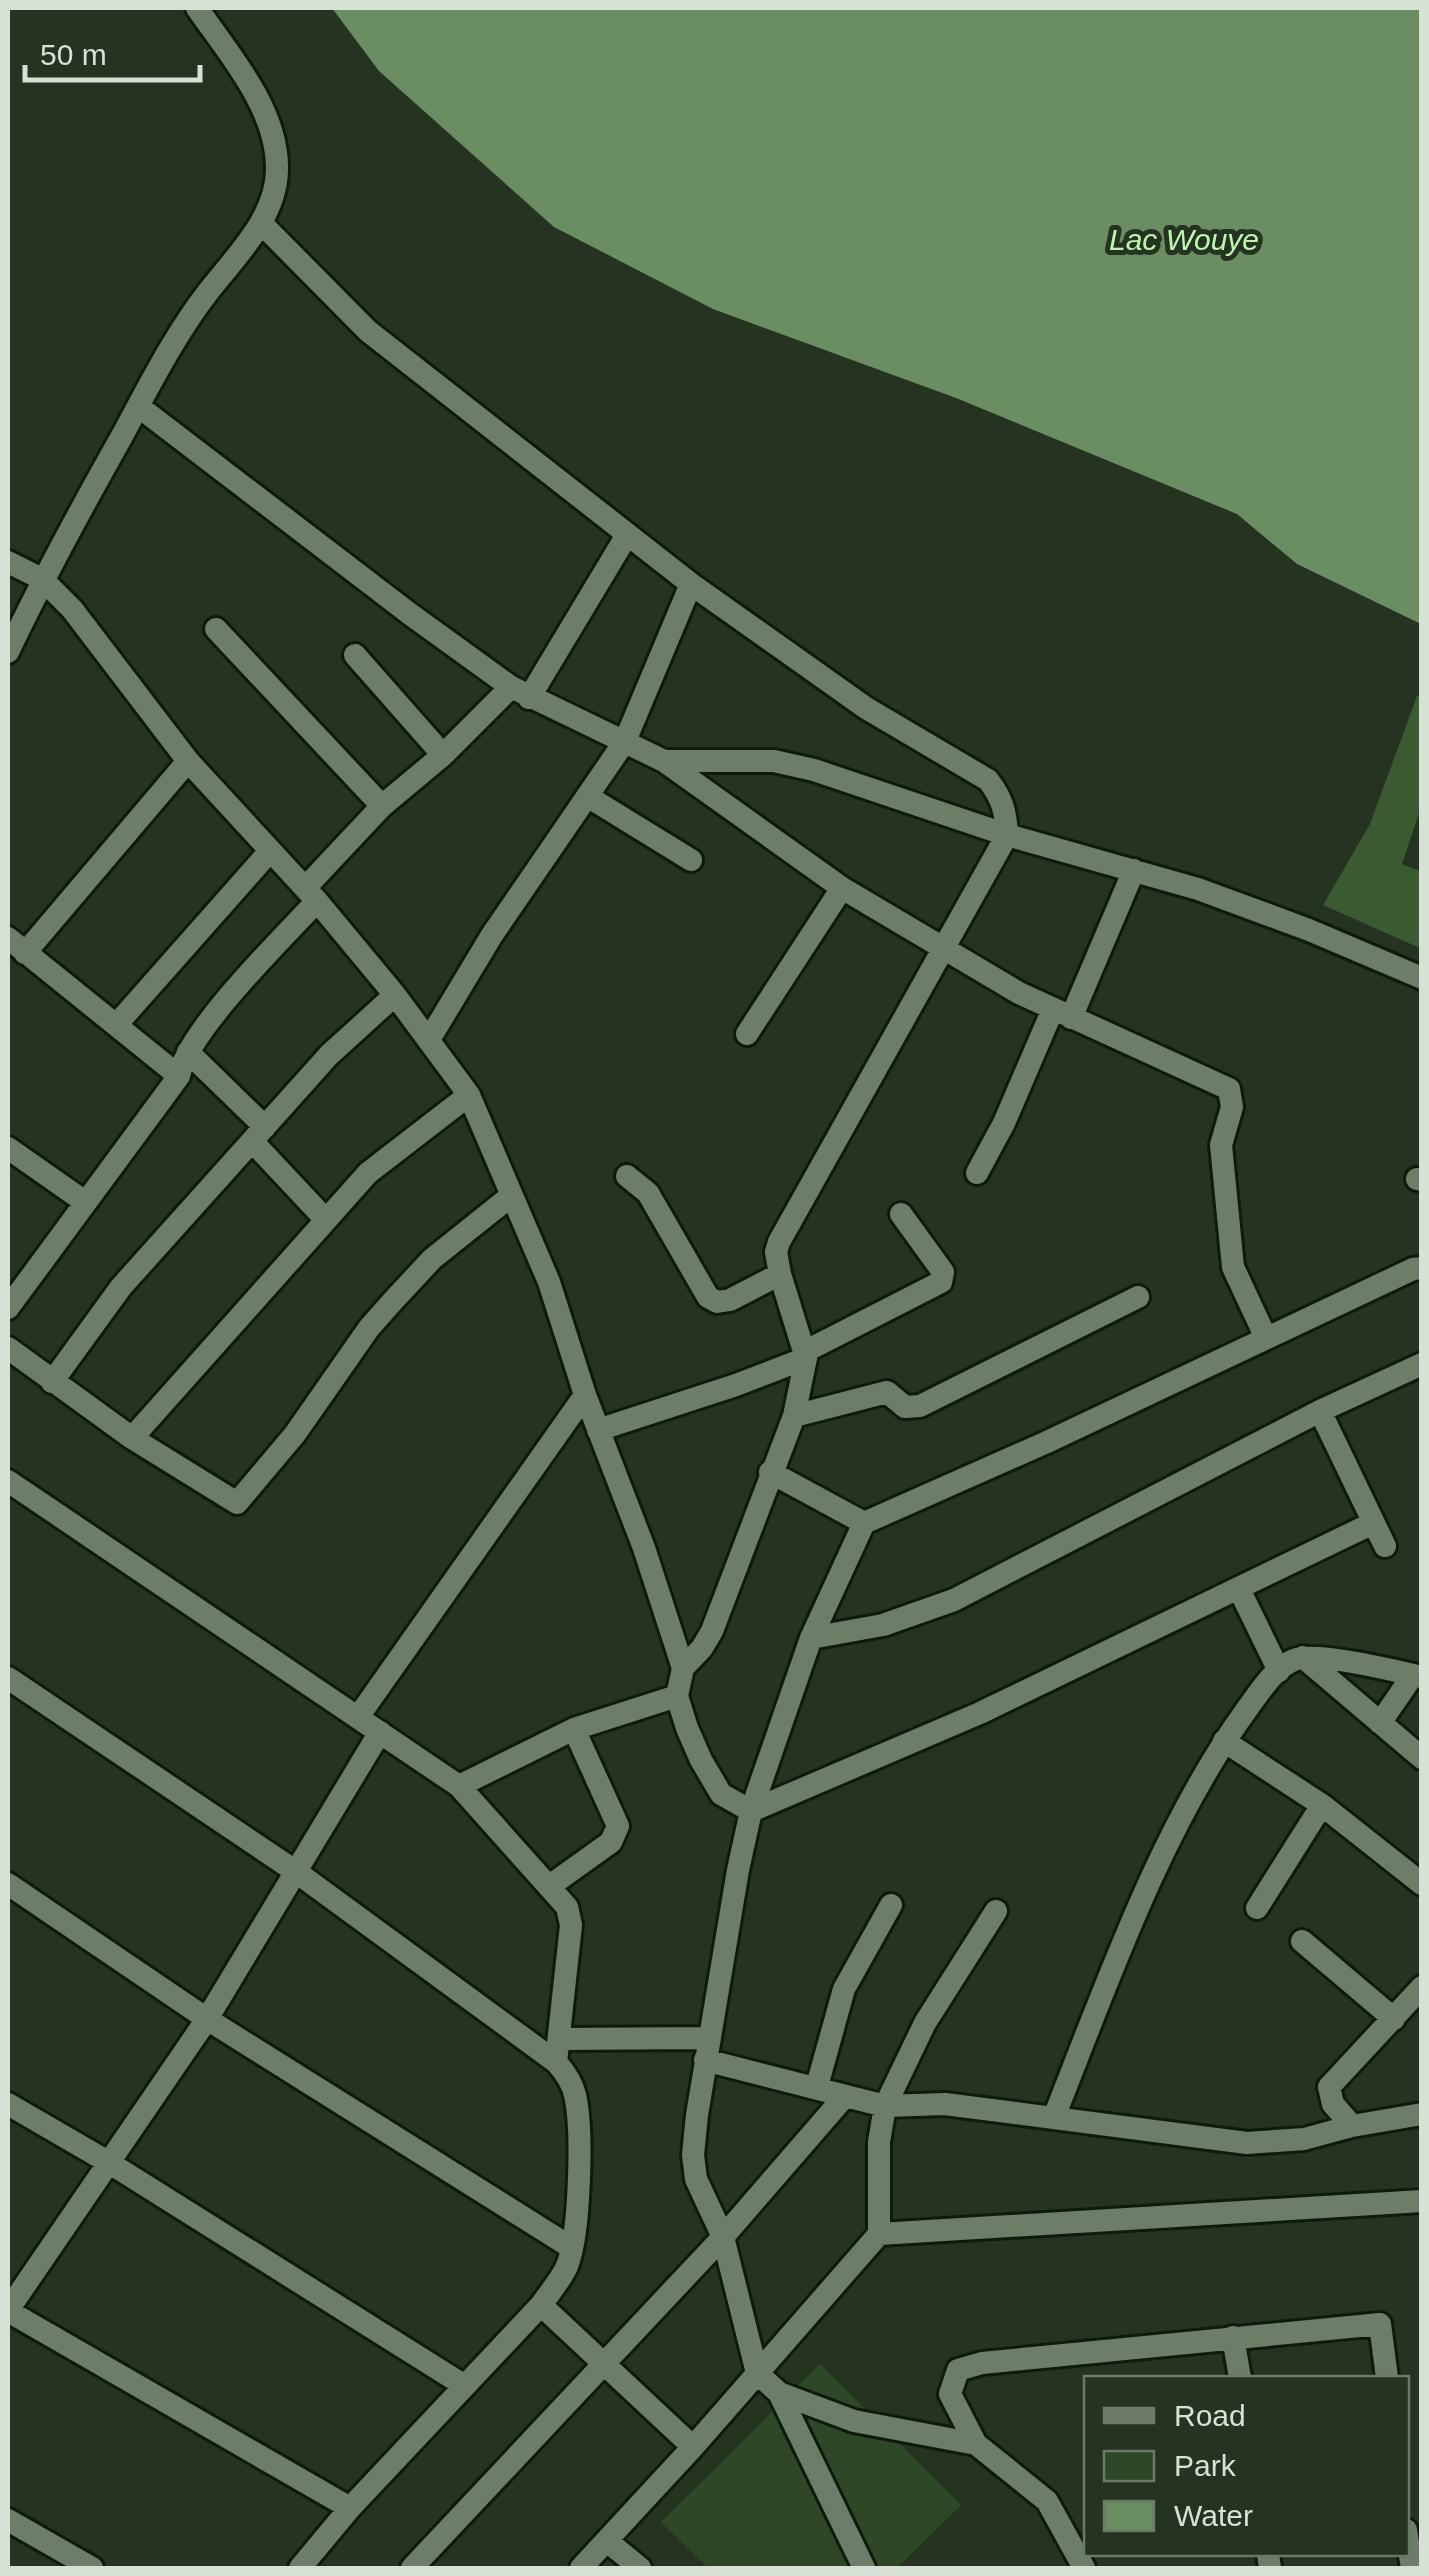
<svg xmlns="http://www.w3.org/2000/svg" width="1429" height="2576" font-family="Helvetica,sans-serif">
<style>
.green{fill:#2e4727}
.water{fill:#6a8d61}
.building{fill:#3a5b32}
.lines{fill:none;stroke-linecap:round;stroke-linejoin:round}
.minor-casing{stroke:#0e1b0a;stroke-width:28}
.minor{stroke:#6c7d68;stroke-width:22}
.labels{text-anchor:middle;stroke-width:10;stroke-linejoin:round;paint-order:stroke}
.water-label{font-size:30px;font-style:italic;fill:#bff4b1;stroke:#253421}
</style>
<rect width="100%" height="100%" fill="#253421"/>
<path class="green" d="M820 2364 961 2505 897 2568H708L661 2522Z"/>
<path class="water" d="M332 8H1421V624L1297 564 1237 514 956 398 713 309 554 227 379 71Z"/>
<path class="building" d="M1417 696H1422V804L1402 864 1422 872V949L1323 905 1370 824Z"/>
<g class="lines">
<g class="minor-casing">
<path id="minor" d="M261 223 368 331 691 584 866 708 988 780C1002 798 1006 812 1007 835L779 1242 776 1252 780 1274 806 1358 794 1416 712 1631 702 1648 683 1668
M138 406 410 614 511 687 664 761H774L814 770 1007 835 1198 889 1309 930 1422 978
M8 562 42 579 72 609 188 761 317 901 395 995 469 1095 549 1282 585 1395 644 1548 683 1668 677 1696 687 1728 701 1760 721 1794 751 1811 980 1713 1373 1523
M216 629 382 806
M8 652C43 578 82 507 122 436 148 388 174 336 208 292 236 256 277 217 277 169 278 110 229 54 197 8
M355 655 443 755
M529 698 627 535
M664 761 842 888 1019 993 1229 1089 1232 1107 1221 1145 1233 1267 1266 1338
M587 796 691 860
M305 888 382 806 443 755 511 687
M8 938 179 1076
M25 953 188 761
M1071 1018 1134 870
M117 1024 270 851
M747 1034 842 888
M430 1038 492 935 625 741 691 584
M188 1052 265 1127
M252 1141 326 1220
M8 1148 85 1202
M977 1173 1004 1123 1053 1009
M627 1176 648 1193 708 1297 717 1302 730 1300 780 1274
M1417 1179 1422 1180
M8 1308 179 1076C188 1030 283 938 317 901
M8 1348 132 1438 237 1503 295 1434 369 1328 392 1302 432 1259 512 1195
M804 1352 941 1282 943 1272 901 1214
M52 1382 121 1287 329 1055 395 995
M1320 1411 1385 1546
M794 1416 887 1392 905 1407 920 1406 1138 1297
M598 1430 736 1385 806 1358
M132 1438 368 1173 469 1095
M770 1472 864 1523
M8 1481 459 1786 567 1907 571 1925 556 2062
M1239 1589 1279 1671
M811 1638 883 1625 954 1600 1320 1411 1422 1364
M1303 1657 1422 1758
M8 1678 295 1871 556 2062C565 2072 572 2082 575 2095 583 2130 580 2234 567 2266 561 2280 549 2293 541 2305L350 2508 300 2568
M358 1717 585 1395
M1380 1723 1413 1675
M1224 1741 1322 1805 1422 1884
M459 1786 574 1729 677 1696
M8 1884 207 2019 572 2248
M551 1885 611 1842 618 1826 574 1729
M1257 1908 1322 1805
M1302 1941 1394 2019
M560 2039 708 2038
M705 2060 885 2106 945 2104 1247 2143 1304 2139 1352 2126 1422 2114
M817 2086 844 1989 891 1905
M8 2104 108 2162 465 2386
M1054 2117C1108 1981 1161 1828 1247 1709 1259 1693 1274 1668 1294 1660 1314 1651 1397 1671 1422 1677
M1352 2126 1333 2104 1329 2087 1422 1987
M879 2234 1422 2201
M541 2305 693 2447
M8 2310 207 2019 380 1732
M8 2311 350 2508
M1233 2337 1240 2378
M779 2393 864 2568
M976 2444 854 2421 779 2393 757 2373 723 2237 696 2179 693 2155 697 2115 738 1870 751 1811 811 1638 864 1523 1047 1442 1413 1269 1422 1268
M8 2520 92 2568
M1406 2530 1412 2568
M607 2541 640 2568
M1268 2554 1270 2568
M412 2568 723 2237 845 2096
M581 2568 693 2447 879 2234V2142L885 2106 925 2023 996 1911
M1084 2568 1047 2501 976 2444 950 2394 958 2370 982 2363 1380 2324 1387 2378"/>
</g>
<use href="#minor" class="minor"/>
</g>
<g class="labels">
<g class="water-label">
<text x="1184" y="250">Lac Wouye</text>
</g>
</g>
<rect width="1429" height="2576" fill="none" stroke="#d7e1d5" stroke-width="20"/>
<rect x="1084" y="2376" width="325" height="180" fill="#253421" stroke="#6c7969" stroke-width="2.5"/>
<rect x="1104" y="2408" width="50" height="15" fill="#6c7d68" stroke="#6c7969" stroke-width="2.5"/>
<text x="1174" y="2426" font-size="30" fill="#d7e1d5">Road</text>
<rect x="1104" y="2451" width="50" height="30" fill="#2e4727" stroke="#6c7969" stroke-width="2.5"/>
<text x="1174" y="2476" font-size="30" fill="#d7e1d5">Park</text>
<rect x="1104" y="2501" width="50" height="30" fill="#6a8d61" stroke="#6c7969" stroke-width="2.5"/>
<text x="1174" y="2526" font-size="30" fill="#d7e1d5">Water</text>
<path d="M25 65v15h175v-15" fill="none" stroke="#d7e1d5" stroke-width="5"/>
<text x="40" y="65" font-size="30" fill="#d7e1d5" stroke="#253421" stroke-width="8" paint-order="stroke">50 m</text>
</svg>
